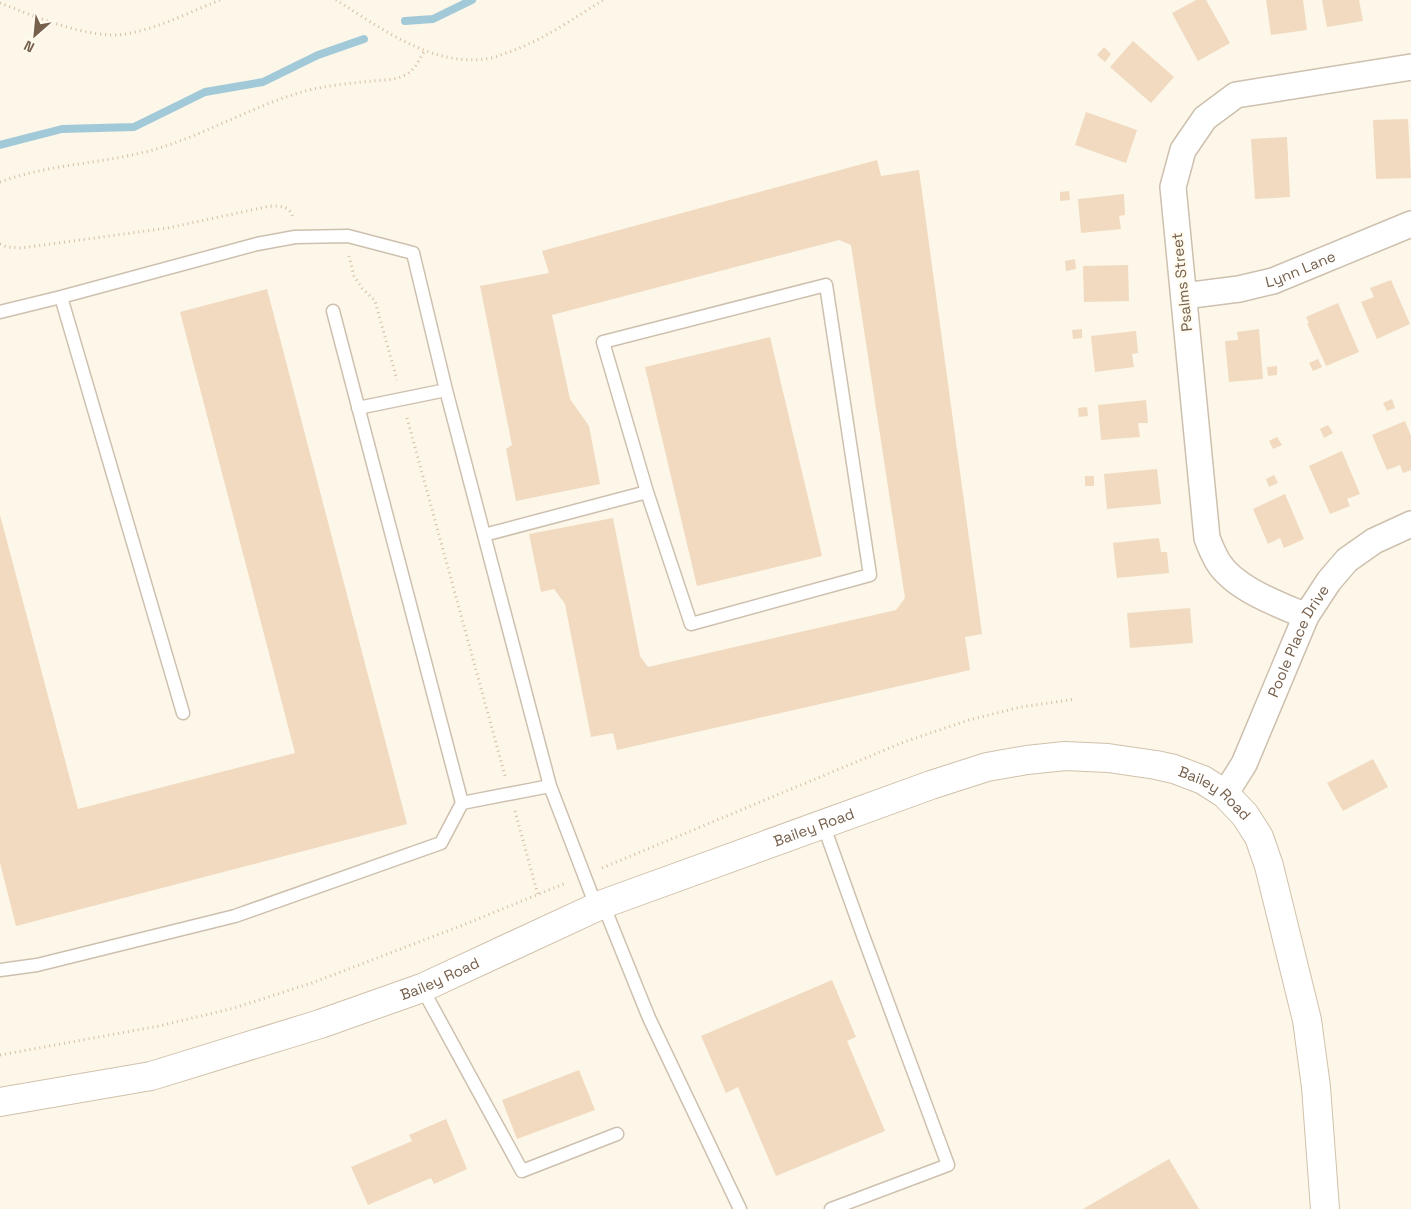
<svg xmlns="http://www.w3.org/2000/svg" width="1411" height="1209" font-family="'Space Grotesk',sans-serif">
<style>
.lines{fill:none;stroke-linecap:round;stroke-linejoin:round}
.stream{stroke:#a2c9d8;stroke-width:8}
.building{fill:#f1dac0}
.lane-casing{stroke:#cec0ae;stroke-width:15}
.street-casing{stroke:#cec0ae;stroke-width:28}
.secondary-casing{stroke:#d1c1ab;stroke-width:30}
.path{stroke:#d7bda2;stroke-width:3;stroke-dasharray:1 4;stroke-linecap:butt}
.lane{stroke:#fff;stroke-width:12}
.street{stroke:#fff;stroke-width:25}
.secondary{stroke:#fff;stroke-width:28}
.labels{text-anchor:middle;stroke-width:4;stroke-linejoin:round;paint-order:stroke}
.street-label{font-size:15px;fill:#76604c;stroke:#fffaee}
</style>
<rect width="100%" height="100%" fill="#fcf7e8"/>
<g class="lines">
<path class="stream" d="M405 21 433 19 472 0
M0 145 62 129 134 127 205 92 263 82 318 55 364 39"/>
</g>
<path class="building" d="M1196 0H1206L1230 43 1198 61 1172 13Z
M1266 0H1303L1307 30 1271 35Z
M1322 0H1359L1363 21 1327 27Z
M1133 41 1174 77 1151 103 1110 67Z
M1104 47 1111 54 1105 62 1097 55Z
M1086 112 1137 130 1126 163 1075 145Z
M1408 119 1411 178 1376 179 1373 120Z
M1287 137 1290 197 1255 199 1251 139Z
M877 160 881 176 919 170 982 634 965 637 970 670 617 750 613 733 591 737 565 604 554 589 541 592 529 534 613 518 640 656 648 667 896 610 905 598 851 245 839 240 552 315 570 399 589 426 600 484 516 501 506 449 512 445 480 286 549 273 542 251Z
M1069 191 1070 200 1060 201V192Z
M1124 194 1125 215 1119 216 1121 229 1081 233 1078 199Z
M1075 259 1076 269 1066 271 1065 261Z
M1128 265 1129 301 1084 302 1083 266Z
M1391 280 1410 324 1377 339 1361 302 1374 297 1370 288Z
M267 289 407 824 16 926 0 863V515L78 809 295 753 180 312Z
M1338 303 1359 352 1326 366 1307 323H1309L1306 317Z
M1082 329V338L1073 339 1072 330Z
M1259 329 1263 379 1229 382 1225 341 1238 340 1237 332Z
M1136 331 1138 353 1132 354 1134 367 1095 372 1091 336Z
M770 337 822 556 697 586 645 367Z
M1318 359 1322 367 1313 371 1309 363Z
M1277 366V375L1268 376 1267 367Z
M1392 399 1395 408 1387 411 1383 403Z
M1146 400 1148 423H1138L1140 437 1101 440 1098 405Z
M1087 407 1088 416 1079 417 1078 408Z
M1405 421 1411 436V470L1403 473 1400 465 1387 470 1372 435Z
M1328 425 1333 433 1324 438 1320 429Z
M1277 437 1282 445 1273 449 1269 441Z
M1342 451 1360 494 1347 499 1350 506 1330 514 1309 466Z
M1157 469 1161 504 1107 509 1104 474Z
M1274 475 1278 483 1269 487 1266 479Z
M1085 476H1094V486H1085Z
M1285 494 1304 539 1284 548 1280 538 1268 544 1253 509Z
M1159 538 1161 552H1167L1169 573 1117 578 1113 543Z
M1190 608 1193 643 1130 648 1127 613Z
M1373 759 1388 787 1343 811 1327 783Z
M832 980 856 1037 847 1041 885 1131 776 1176 738 1087 726 1093 701 1036Z
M579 1070 595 1110 517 1139 502 1100Z
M446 1119 467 1169 434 1184 431 1178 368 1205 351 1167 412 1141 409 1135Z
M1169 1159 1199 1209H1083Z"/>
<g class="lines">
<g class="lane-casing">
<path id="lane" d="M826 285 870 575 691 624 647 492 603 342Z
M61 297 183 713
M333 311 462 803 550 786
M0 312 61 297 257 244 295 237 348 236 413 253 446 390 550 786 596 906
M358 408 446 390
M484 535 647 492
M823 824 861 930 948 1165 831 1209
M603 904 649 1018 740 1209
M0 970 37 965 235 916 441 843 462 803
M422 988 522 1171 617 1134"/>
</g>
<g class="street-casing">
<g id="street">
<path id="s1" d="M1184 296 1239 289 1273 281 1411 224"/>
<path d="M1306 616C1278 604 1235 589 1218 562 1214 555 1210 546 1207 538L1173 187 1183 150 1205 118 1236 95 1411 67"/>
<path id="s2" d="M1225 794 1244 764 1306 616 1329 581 1347 560 1374 541 1411 524"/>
</g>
</g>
<g class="secondary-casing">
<g id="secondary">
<path id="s3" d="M0 1102 151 1076 320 1024 422 988 603 904 931 785 987 767 1027 760 1065 756 1108 758 1156 765 1174 769 1203 780 1225 794 1245 815 1259 837 1269 866 1307 1020 1316 1087 1325 1209"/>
</g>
</g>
<path class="path" d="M336 0C381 28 434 69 491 58 497 57 503 54 509 52 543 40 573 19 603 0
M0 3C34 16 90 40 126 34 159 28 190 12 220 0
M0 182C48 164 100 164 149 151 205 136 256 103 313 89 332 85 353 83 373 81 383 80 394 80 403 76 414 72 419 60 425 50
M0 244 7 247 21 248 168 228 270 206C281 206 291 206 293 219
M349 256 354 276 362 288 375 301 397 380
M407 418 505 776
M515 811 538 895
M602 868 904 742 969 720 1021 707 1076 699
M0 1055 159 1026 234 1008 312 983 463 925 566 883"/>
<use href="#lane" class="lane"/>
<use href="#street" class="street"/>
<use href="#secondary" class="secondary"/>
</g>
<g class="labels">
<g class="street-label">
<text dy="5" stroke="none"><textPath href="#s1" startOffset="120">Lynn Lane</textPath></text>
<text transform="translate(1182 282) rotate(-96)" y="5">Psalms Street</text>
<text dy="5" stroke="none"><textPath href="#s2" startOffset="170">Poole Place Drive</textPath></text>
<text dy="5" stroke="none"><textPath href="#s3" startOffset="1282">Bailey Road</textPath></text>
<text dy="5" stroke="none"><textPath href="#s3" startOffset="862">Bailey Road</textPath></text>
<text dy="5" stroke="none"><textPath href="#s3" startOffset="458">Bailey Road</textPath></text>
</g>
</g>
<g transform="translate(35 35) rotate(207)" stroke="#fffaee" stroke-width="4" paint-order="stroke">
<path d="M0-4L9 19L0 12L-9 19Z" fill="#76604c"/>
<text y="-8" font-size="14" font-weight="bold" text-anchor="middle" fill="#76604c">N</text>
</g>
</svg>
